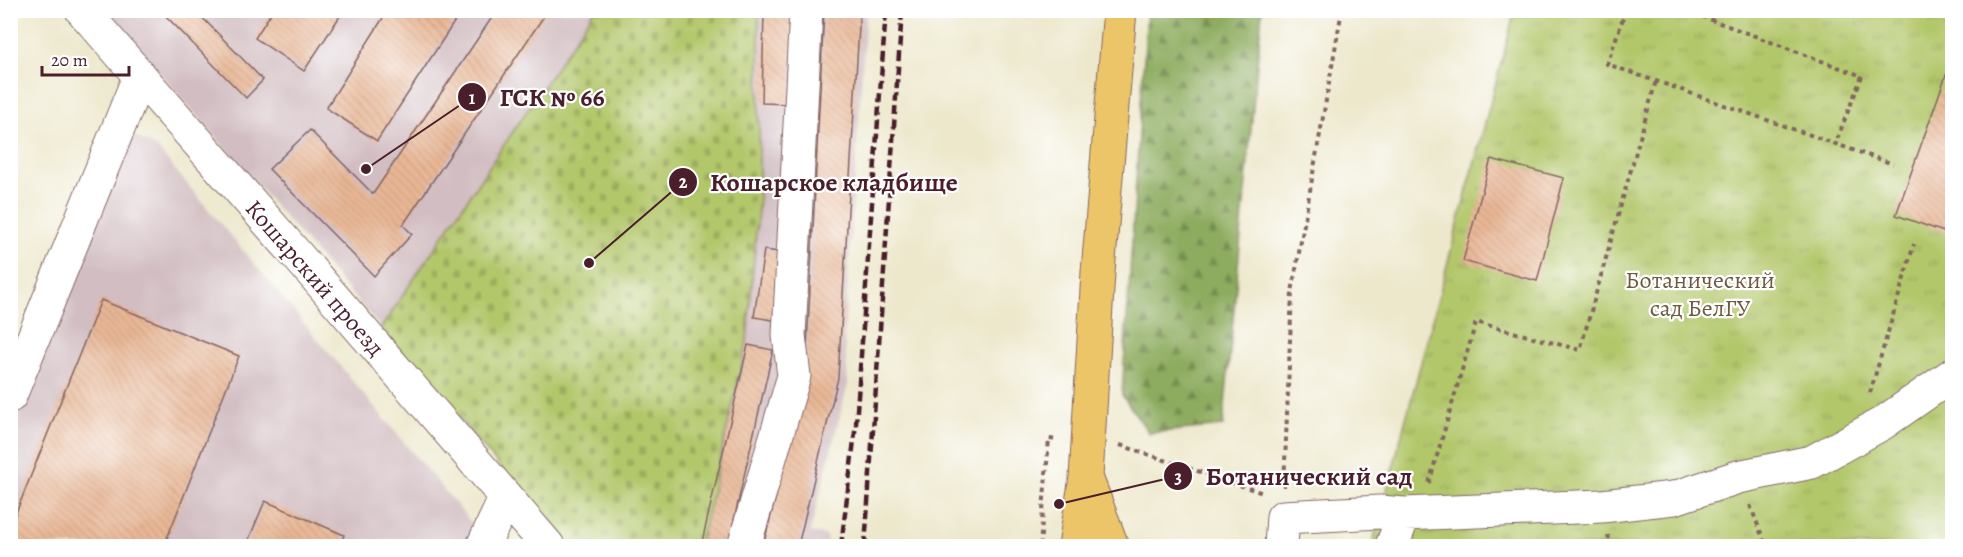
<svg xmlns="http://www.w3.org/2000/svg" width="1963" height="557" font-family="Alegreya,serif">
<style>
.industrial{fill:#d2bec2}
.forest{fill:url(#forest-firs);stroke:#6c6645;stroke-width:1.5}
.cemetery{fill:url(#cemetery-stones);stroke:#7e734b;stroke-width:1.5}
.park{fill:url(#park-tufts);stroke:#7e734b;stroke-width:1.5}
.building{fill:url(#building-back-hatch)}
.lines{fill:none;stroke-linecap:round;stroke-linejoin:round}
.minor-casing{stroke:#836563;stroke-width:35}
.major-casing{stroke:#836563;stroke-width:35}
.path{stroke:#836563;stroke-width:4;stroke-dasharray:4.5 4.5;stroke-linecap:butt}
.minor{stroke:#fff;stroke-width:33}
.major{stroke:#edc569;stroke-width:33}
.rail{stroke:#4a1f2b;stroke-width:4.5;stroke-dasharray:9 4.5;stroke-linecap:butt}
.labels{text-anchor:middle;stroke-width:4.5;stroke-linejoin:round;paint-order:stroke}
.street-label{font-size:24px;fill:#4a1f2b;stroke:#fff}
.park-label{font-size:24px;fill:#6e5a41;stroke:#fff}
.leader{fill:none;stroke:#4a1f2b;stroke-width:2}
.callout-dot{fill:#4a1f2b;stroke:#fff;stroke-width:2}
.mark-label{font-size:18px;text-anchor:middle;font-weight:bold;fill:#fff}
.callout-label{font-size:26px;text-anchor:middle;font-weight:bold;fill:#4a1f2b;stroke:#fff;stroke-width:4.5;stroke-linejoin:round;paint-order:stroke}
</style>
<defs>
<pattern id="forest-firs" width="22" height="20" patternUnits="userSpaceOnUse" patternTransform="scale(1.5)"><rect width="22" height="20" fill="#8dac5f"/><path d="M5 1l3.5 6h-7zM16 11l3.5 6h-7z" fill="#758b4f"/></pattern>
<pattern id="cemetery-stones" width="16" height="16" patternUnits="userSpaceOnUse" patternTransform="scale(1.5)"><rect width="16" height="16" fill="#b2c76b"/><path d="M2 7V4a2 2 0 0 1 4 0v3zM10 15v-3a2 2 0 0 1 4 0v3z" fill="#9baa5d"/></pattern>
<pattern id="park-tufts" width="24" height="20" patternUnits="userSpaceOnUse" patternTransform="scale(1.5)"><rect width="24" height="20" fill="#b2c76b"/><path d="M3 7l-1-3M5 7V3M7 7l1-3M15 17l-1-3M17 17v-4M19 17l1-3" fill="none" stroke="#9baa5d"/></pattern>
<pattern id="building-back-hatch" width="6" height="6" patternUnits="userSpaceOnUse" patternTransform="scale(1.5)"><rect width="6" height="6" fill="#e9b795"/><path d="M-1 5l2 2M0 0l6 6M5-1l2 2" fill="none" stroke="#c99d81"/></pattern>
</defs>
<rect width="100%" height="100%" fill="#fff"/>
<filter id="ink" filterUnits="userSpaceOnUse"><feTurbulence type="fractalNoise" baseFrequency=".0167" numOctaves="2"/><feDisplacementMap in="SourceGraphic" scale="12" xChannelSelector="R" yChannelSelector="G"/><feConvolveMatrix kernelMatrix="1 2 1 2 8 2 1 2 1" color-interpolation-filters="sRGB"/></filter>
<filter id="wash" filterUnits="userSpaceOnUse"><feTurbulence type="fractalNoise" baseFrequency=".008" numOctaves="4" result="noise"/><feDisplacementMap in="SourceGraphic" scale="24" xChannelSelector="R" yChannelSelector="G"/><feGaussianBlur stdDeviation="1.35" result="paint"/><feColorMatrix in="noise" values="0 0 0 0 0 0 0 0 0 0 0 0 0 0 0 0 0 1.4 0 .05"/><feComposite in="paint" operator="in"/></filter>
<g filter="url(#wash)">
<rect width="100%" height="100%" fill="#ede8cc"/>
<path class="industrial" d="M106 11H594L381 328Z
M759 11H866L844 336 848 384 810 532 827 536 826 546H700L747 341 759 198Z
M111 124 156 147 491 546H11L10 396Z"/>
<path class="forest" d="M1147 11H1262L1223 426 1149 433 1122 395Z"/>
<path class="cemetery" d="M594 11H759V198L747 341 700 546H568L381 328Z"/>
<path class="park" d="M1515 11H1952V546H1372Z"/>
<g id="blocks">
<path class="building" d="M160 10H195L263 80 246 98Z
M273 10H344L304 71 255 38Z
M388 10H462L377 141 326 108Z
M497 10H548L403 225 412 234 374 276 269 169 310 130 373 194Z
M764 10H793L791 104 762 103Z
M824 10H860L838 378 798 546H763L803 394 807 348Z
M1946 75 1952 77V235L1896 215Z
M1491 159 1564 178 1537 281 1463 261Z
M764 250 787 253 778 321 754 317Z
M101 300 239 356 164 546H10V528Z
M748 345 773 350 728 546H701Z
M265 501 344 535 340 546H246Z"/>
</g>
</g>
<g filter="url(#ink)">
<use href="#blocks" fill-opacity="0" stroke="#836563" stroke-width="1.5"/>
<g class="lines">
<g class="minor-casing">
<path id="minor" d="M82 10 296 254 548 546
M10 396 139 77
M483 546 506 497
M744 546 794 376 789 335 806 10
M1281 546 1283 517 1380 512 1404 514 1602 506 1674 498 1738 477 1812 462 1883 423 1952 375
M1392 546 1404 514"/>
</g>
<g class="major-casing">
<path id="major" d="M1087 480 1112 546
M1075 546 1086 478 1098 272 1120 10"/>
</g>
<path class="path" d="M1626 10 1607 64 1893 164
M1685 10 1862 76 1835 144
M1870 393 1914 244
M1120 445 1263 493
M1429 483 1476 322 1580 350 1656 81
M1284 487 1292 292 1342 10
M1750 505 1766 546
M1608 535 1610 546
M1040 546 1049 439 1058 440"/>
<use href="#minor" class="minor"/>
<use href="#major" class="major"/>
<path class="rail" d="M841 546 856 424 886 10
M865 546 902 10"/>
</g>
</g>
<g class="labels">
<g class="street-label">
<text transform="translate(315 278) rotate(49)" y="8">Кошарский проезд</text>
</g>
<g class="park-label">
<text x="1700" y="288">Ботанический<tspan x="1700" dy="28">сад БелГУ</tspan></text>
</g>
</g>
<path class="leader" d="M366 169L472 97M589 263L683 182M1059 504L1178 476"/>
<g class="callout-dot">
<circle cx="366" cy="169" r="6"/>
<circle cx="589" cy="263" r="6"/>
<circle cx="1059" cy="504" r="6"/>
<circle cx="472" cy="97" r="15"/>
<circle cx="683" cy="182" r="15"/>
<circle cx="1178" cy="476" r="15"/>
</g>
<g class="mark-label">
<text x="472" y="104">1</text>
<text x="683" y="188">2</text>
<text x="1178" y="483">3</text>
</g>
<g class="callout-label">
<text x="552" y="106">ГСК № 66</text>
<text x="834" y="191">Кошарское кладбище</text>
<text x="1309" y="485">Ботанический сад</text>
</g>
<rect width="1963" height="557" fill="none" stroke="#fff" stroke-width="36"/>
<path d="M42 66v9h87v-9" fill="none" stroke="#4a1f2b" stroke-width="3"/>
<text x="51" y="66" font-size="18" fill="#4a1f2b" stroke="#ffffff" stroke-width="4.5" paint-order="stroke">20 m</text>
</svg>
